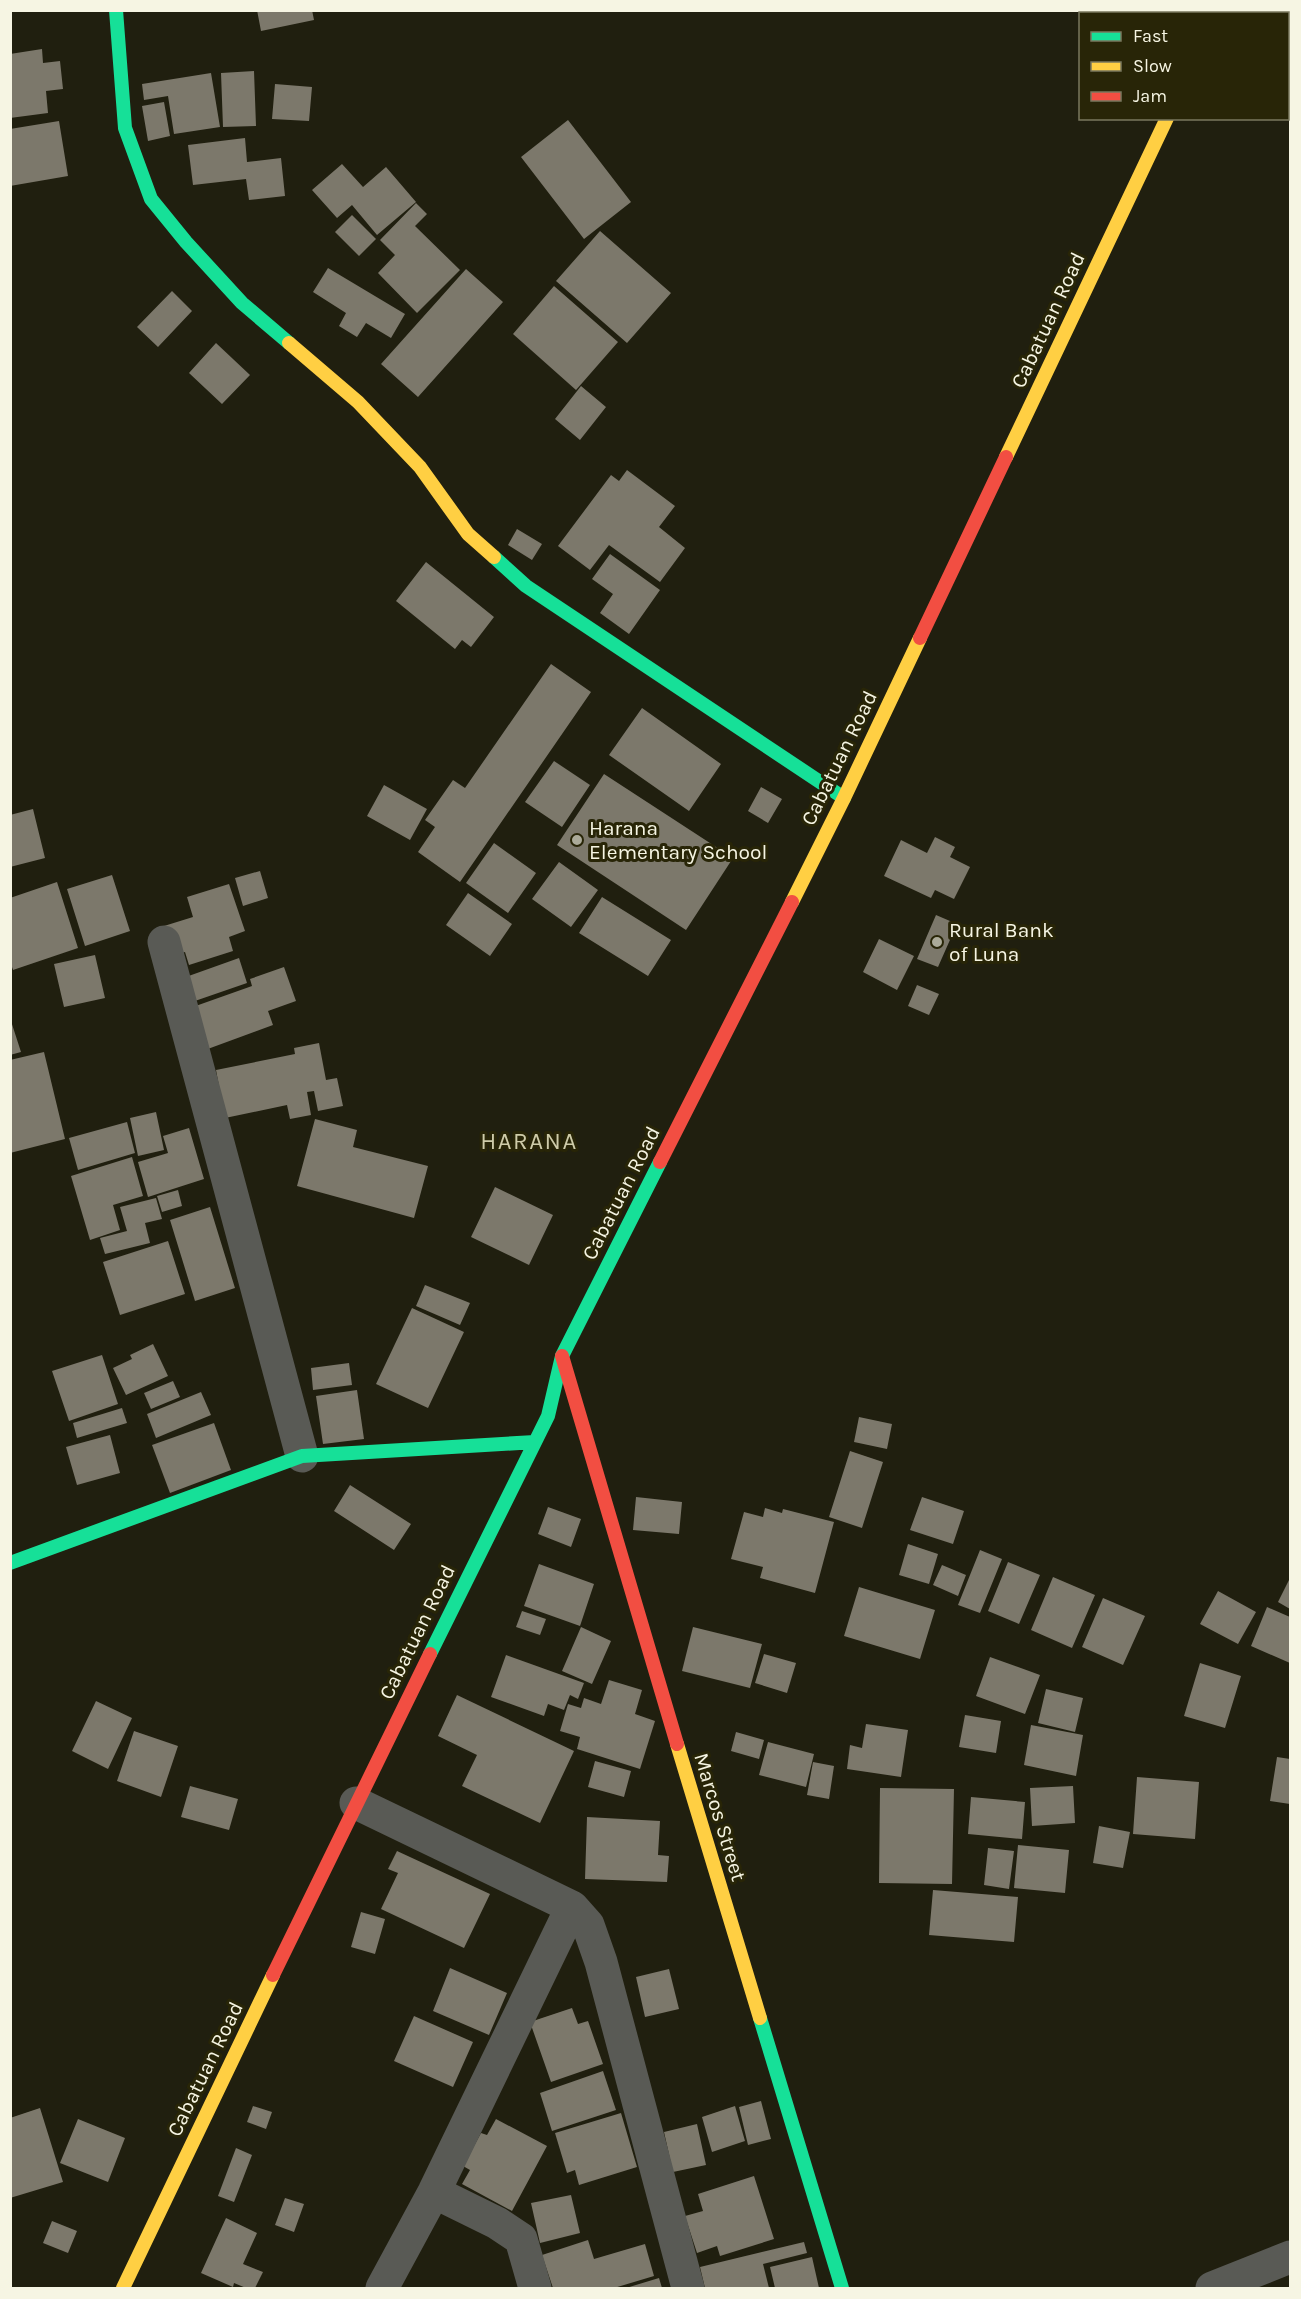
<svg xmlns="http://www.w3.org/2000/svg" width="1301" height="2299" font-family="Karla,sans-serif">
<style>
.building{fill:#7c786b}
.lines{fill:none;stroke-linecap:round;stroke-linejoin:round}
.street{stroke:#595a55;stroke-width:33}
.fast{stroke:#16e098;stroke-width:14}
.slow{stroke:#ffcf43;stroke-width:14}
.jam{stroke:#f24e42;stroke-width:14}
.poi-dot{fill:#abaa99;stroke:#282507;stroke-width:2}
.labels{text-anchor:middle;stroke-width:6;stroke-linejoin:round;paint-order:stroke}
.street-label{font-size:21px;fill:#f6f5e3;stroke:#282507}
.poi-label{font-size:21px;fill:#f6f5e3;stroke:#282507;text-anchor:start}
.quarter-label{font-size:24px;letter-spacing:1.5px;fill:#cecba9;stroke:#282507}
</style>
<rect width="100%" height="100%" fill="#201f0f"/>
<path class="building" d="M257 10H312L314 20 261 31Z
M42 49 43 63 60 61 63 89 46 91 48 113 10 118V54Z
M254 71 256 126 223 127 221 73Z
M211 73 220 127 174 134 168 96 144 100 142 84Z
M275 84 312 87 309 121 272 119Z
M164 102 170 136 148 141 142 106Z
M568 120 631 202 584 239 521 157Z
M59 121 68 176 10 186V129Z
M245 138 247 162 281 158 285 196 249 200 246 179 193 185 188 145Z
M342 164 363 187 386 167 416 202 377 235 352 205 337 218 312 190Z
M416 203 427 214 415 226 460 270 417 313 378 273 395 255 380 240Z
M352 215 376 239 359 256 335 232Z
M600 231 671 293 627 343 556 281Z
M328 268 405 314 391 338 366 323 357 337 339 326 346 313 313 292Z
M466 269 503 302 418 397 381 364Z
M554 286 618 342 576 390 513 334Z
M172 291 192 311 158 347 137 327Z
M216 343 250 375 222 404 189 373Z
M581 386 606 407 580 440 555 419Z
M627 470 675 506 659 527 685 548 660 582 609 545 590 570 558 546 611 475 619 481Z
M517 529 542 544 532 560 508 545Z
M610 554 660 590 629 634 600 613 613 594 592 579Z
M426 562 494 617 471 647 462 640 455 649 396 601Z
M551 664 591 692 460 882 418 852 435 827 425 820 453 780 465 788Z
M642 708 721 764 689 811 609 755Z
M554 761 590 785 562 827 525 802Z
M604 774 733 858 686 930 557 845Z
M384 785 427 809 410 840 367 816Z
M761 787 782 799 768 823 748 811Z
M33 809 45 858 10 867V815Z
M935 837 955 847 950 857 970 867 954 899 935 890 931 898 884 876 901 840 927 853Z
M494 843 536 873 508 913 466 883Z
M559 862 598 890 571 927 532 899Z
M260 871 268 898 243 906 235 878Z
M112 875 130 931 85 946 67 889Z
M57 882 78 948 13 970 10 961V898Z
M229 884 245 931 229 937 233 951 189 965 185 952 174 955 164 926 193 917 187 897Z
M468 893 512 924 490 956 446 925Z
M602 897 671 940 648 976 579 933Z
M936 915 957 924 938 967 917 959Z
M879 939 914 956 897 990 863 972Z
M95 955 105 998 64 1007 54 964Z
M239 958 247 983 192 1002 183 978Z
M284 967 296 1001 268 1011 273 1025 205 1050 190 1008 252 986 250 979Z
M917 985 939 994 929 1015 908 1006Z
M10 1018 21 1052 10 1055Z
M319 1043 326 1080 337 1078 343 1106 318 1111 314 1091 307 1092 311 1115 290 1119 287 1105 225 1118 216 1070 295 1054 294 1048Z
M44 1052 65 1139 10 1153V1060Z
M156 1112 164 1150 138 1156 130 1118Z
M315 1119 357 1130 353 1147 428 1166 414 1218 297 1186Z
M127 1122 135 1153 78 1170 69 1138Z
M189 1128 204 1179 148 1197 138 1162 168 1153 163 1136Z
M132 1157 143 1196 113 1205 120 1230 90 1240 71 1176Z
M495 1187 553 1215 529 1265 471 1237Z
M178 1190 182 1206 162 1212 157 1196Z
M156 1198 162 1219 145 1223 150 1243 105 1254 100 1238 127 1231 120 1207Z
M210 1207 235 1288 195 1301 170 1220Z
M168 1241 185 1294 120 1315 103 1262Z
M425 1285 470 1303 460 1325 416 1306Z
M412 1308 464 1332 428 1408 376 1384Z
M153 1344 168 1376 126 1395 113 1368 132 1359 130 1355Z
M102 1355 118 1404 69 1421 52 1371Z
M349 1363 352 1385 313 1390 311 1368Z
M173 1381 180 1397 151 1409 144 1393Z
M357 1390 364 1439 323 1444 316 1396Z
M201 1392 211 1415 156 1438 147 1414Z
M122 1408 127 1423 77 1438 73 1423Z
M859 1417 892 1424 887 1449 854 1442Z
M214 1423 231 1470 170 1493 152 1445Z
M110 1435 120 1473 77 1485 66 1447Z
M850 1451 883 1462 862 1528 829 1517Z
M350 1485 411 1524 394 1550 334 1511Z
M636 1497 682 1502 679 1534 633 1530Z
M922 1497 964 1511 953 1544 910 1530Z
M548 1507 581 1519 571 1547 538 1534Z
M765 1508 782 1513 783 1509 834 1522 815 1593 760 1578 763 1567 731 1559 744 1512 763 1517Z
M908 1544 938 1554 929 1584 899 1575Z
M980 1550 1002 1559 980 1613 958 1605Z
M1008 1562 1040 1575 1019 1624 988 1611Z
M539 1564 594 1584 580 1626 524 1606Z
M942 1565 966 1575 958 1596 933 1585Z
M1053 1577 1095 1595 1072 1648 1031 1630Z
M1290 1578V1609L1278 1602Z
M859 1587 935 1610 920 1659 844 1636Z
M1218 1591 1256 1612 1238 1644 1200 1624Z
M1103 1598 1145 1616 1123 1665 1082 1647Z
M1267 1607 1290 1617V1663L1251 1646Z
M522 1611 546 1619 540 1635 516 1627Z
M581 1627 611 1641 592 1684 562 1671Z
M693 1627 762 1644 750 1688 682 1671Z
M764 1654 796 1663 787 1693 755 1683Z
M506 1655 584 1683 578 1699 570 1695 564 1710 548 1704 544 1716 491 1697Z
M990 1657 1040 1675 1025 1714 976 1696Z
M1200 1663 1241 1676 1225 1728 1184 1716Z
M609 1680 642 1690 635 1714 655 1721 640 1769 577 1749 580 1737 560 1731 568 1704 581 1708 584 1698 601 1704Z
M1046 1689 1083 1698 1075 1732 1038 1723Z
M457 1695 574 1751 540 1823 462 1786 477 1755 438 1736Z
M96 1701 132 1718 108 1769 72 1751Z
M965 1715 1001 1721 996 1753 959 1747Z
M866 1724 908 1730 901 1777 847 1769 850 1745 862 1748Z
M1031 1725 1083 1735 1076 1776 1024 1765Z
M134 1731 178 1746 161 1797 117 1781Z
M736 1732 764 1740 759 1759 731 1751Z
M768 1742 814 1754 806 1787 759 1775Z
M1277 1757 1290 1759V1804L1270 1801Z
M595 1761 631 1771 624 1797 588 1787Z
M813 1762 834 1766 829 1799 807 1795Z
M1137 1777 1199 1782 1195 1839 1133 1834Z
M190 1786 238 1799 229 1830 181 1817Z
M1073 1786 1075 1823 1032 1826 1030 1788Z
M880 1788 954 1789 952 1884 879 1883Z
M971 1797 1025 1802 1022 1839 968 1834Z
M587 1817 660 1821 658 1855 669 1856 667 1882 585 1879Z
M1099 1826 1130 1832 1123 1868 1093 1863Z
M1018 1845 1069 1850 1065 1893 1014 1888Z
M988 1848 1014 1851 1009 1889 984 1885Z
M397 1851 490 1894 464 1948 381 1909 398 1873 388 1869Z
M933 1890 1018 1897 1014 1942 929 1935Z
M361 1912 385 1919 375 1954 351 1947Z
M450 1968 507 1993 489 2035 433 2011Z
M669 1969 679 2009 645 2017 636 1977Z
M572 2008 578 2024 588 2021 603 2064 551 2082 530 2022Z
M414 2016 473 2042 453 2087 394 2061Z
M603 2071 616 2110 552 2131 540 2093Z
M761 2101 771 2139 748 2145 739 2107Z
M253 2106 272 2112 266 2129 247 2122Z
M735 2106 745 2141 712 2152 702 2117Z
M40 2108 63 2182 10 2198V2118Z
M621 2113 637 2167 579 2185 575 2170 567 2173 555 2133Z
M78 2119 125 2138 108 2182 60 2163Z
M496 2119 547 2146 512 2211 462 2184 470 2170 463 2166 481 2133 487 2135Z
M697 2124 706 2165 673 2172 664 2132Z
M236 2148 252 2155 234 2202 218 2196Z
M754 2176 774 2239 720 2256 717 2246 697 2253 685 2216 703 2211 698 2194Z
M571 2195 580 2233 540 2243 531 2203Z
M285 2198 304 2204 294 2232 275 2225Z
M226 2218 257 2233 243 2264 263 2272 255 2288H246L234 2283 233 2287 201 2273Z
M52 2221 77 2231 68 2253 43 2243Z
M588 2240 594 2259 645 2244 654 2276 614 2288H553L542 2255Z
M804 2242 807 2253 763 2264 769 2288H705L700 2267Z
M812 2257 819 2288H775L770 2267Z
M659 2278 662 2288H626Z"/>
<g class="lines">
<path class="street" d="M164 942 302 1456
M356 1803 572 1907 588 1925 601 1962 688 2288
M434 2192 497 2223 521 2239 535 2288
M382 2288 434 2192 572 1907
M1212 2288 1290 2257"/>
<path class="fast" d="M116 10 125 128 151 199 186 242 242 303 289 343
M1217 14 1218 10
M494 557 526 586 844 798
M10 1563 302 1456 535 1442
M430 1654 548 1416 562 1356 660 1162
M760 2018 842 2288"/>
<path class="slow" d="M289 343 358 402 420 467 468 534 494 557
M1006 457 1167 118
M792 902 844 798 920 638
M677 1744 760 2018
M123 2288 273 1975"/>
<path class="jam" d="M920 638 1006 457
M660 1162 792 902
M562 1356 677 1744
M273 1975 430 1654"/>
</g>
<g class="poi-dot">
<circle cx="577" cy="840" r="6"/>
<circle cx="937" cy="942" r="6"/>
</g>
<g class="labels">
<g class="street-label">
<text transform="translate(1048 320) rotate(-65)" y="7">Cabatuan Road</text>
<text transform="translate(839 758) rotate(-64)" y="7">Cabatuan Road</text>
<text transform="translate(621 1193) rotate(-63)" y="7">Cabatuan Road</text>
<text transform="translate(417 1632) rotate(-64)" y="7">Cabatuan Road</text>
<text transform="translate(720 1817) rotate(73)" y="7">Marcos Street</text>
<text transform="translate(205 2069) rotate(-64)" y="7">Cabatuan Road</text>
</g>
<g class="poi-label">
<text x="589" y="835">Harana<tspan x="589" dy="24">Elementary School</tspan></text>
<text x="949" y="937">Rural Bank<tspan x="949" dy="24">of Luna</tspan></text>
</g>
<g class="quarter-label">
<text x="529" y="1149">HARANA</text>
</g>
</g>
<rect width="1301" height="2299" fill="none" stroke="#f6f5e3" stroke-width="24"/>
<rect x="1079" y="12" width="210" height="108" fill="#282507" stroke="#7a785f" stroke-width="1.5"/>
<rect x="1091" y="32" width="30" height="9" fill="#16e098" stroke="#7a785f" stroke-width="1.5"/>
<text x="1133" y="42" font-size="18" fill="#f6f5e3">Fast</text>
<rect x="1091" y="62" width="30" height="9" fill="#ffcf43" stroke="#7a785f" stroke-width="1.5"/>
<text x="1133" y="72" font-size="18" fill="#f6f5e3">Slow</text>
<rect x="1091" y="92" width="30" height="9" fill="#f24e42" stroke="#7a785f" stroke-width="1.5"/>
<text x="1133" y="102" font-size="18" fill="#f6f5e3">Jam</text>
</svg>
